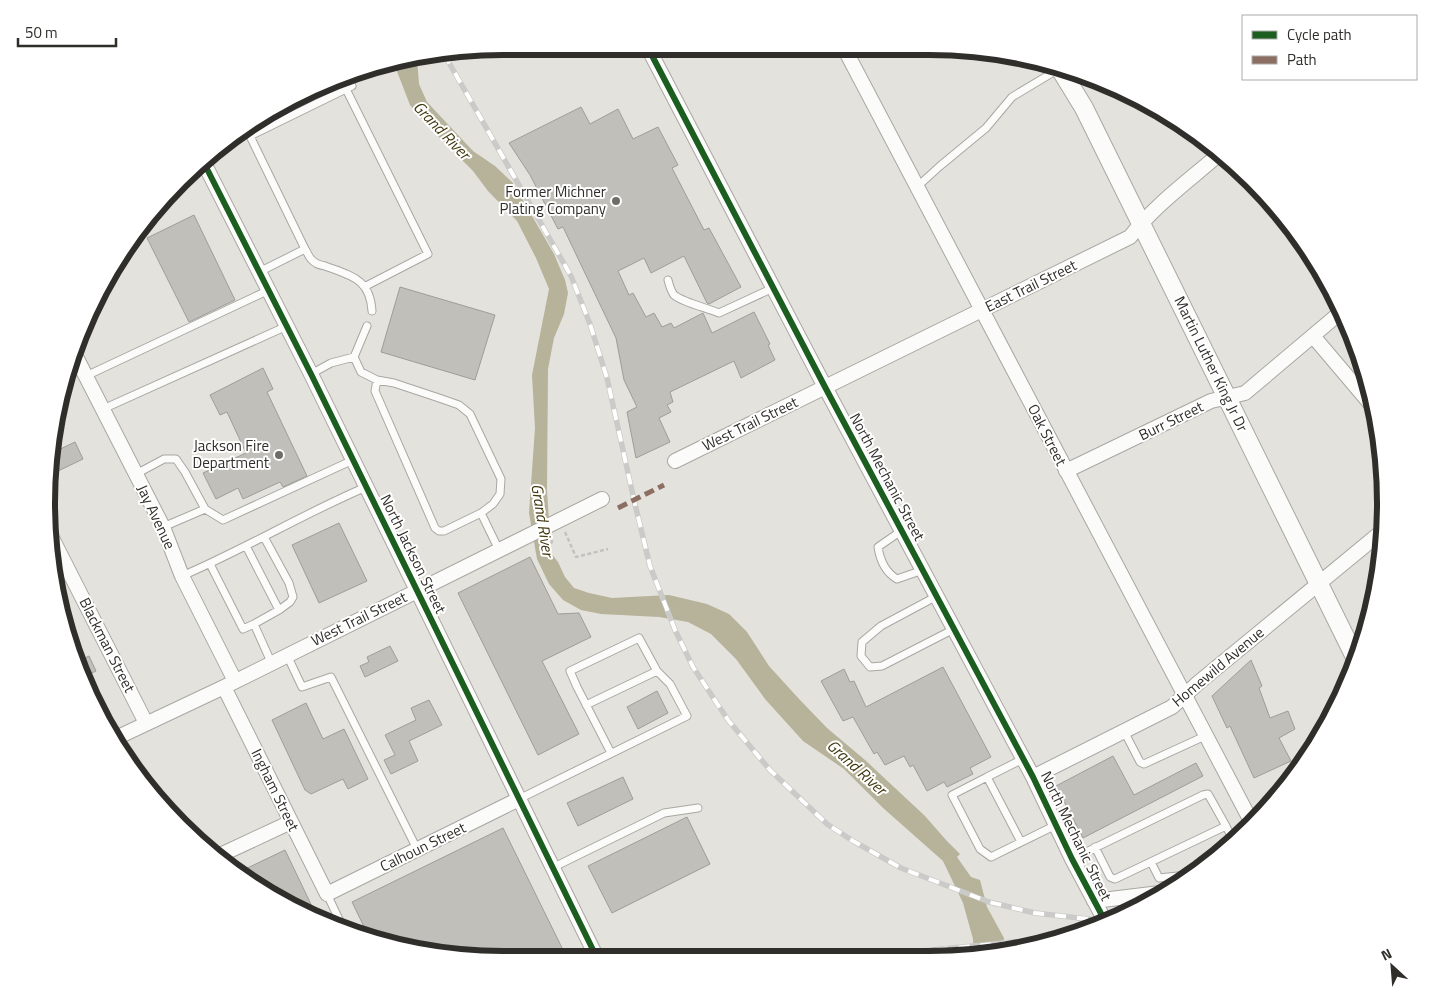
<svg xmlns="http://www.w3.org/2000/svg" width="1432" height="1006" font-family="'Titillium Web',sans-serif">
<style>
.water{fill:#b7b29a}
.building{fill:#c1bfba;stroke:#9e9d98}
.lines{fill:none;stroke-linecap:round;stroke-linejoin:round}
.service-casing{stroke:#a9a7a3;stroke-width:9}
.minor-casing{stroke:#a9a7a3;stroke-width:16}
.tertiary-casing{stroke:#a9a7a3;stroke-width:20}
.path{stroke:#c3c2c0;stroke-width:2.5;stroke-dasharray:4 2.5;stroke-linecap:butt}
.service{stroke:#fbfbfa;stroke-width:7}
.minor{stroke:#fbfbfa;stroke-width:14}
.tertiary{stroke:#fbfbfa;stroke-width:18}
.rail-casing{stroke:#cacac8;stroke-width:5.5}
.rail{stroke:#fff;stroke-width:4;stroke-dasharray:11;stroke-linecap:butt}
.quiet{stroke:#8d6e63;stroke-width:5;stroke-dasharray:10 5;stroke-linecap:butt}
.cycleway-casing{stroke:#fff;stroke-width:9}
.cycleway{stroke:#1b5e20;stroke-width:6}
.poi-dot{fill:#6e6d68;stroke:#fff;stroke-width:2}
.labels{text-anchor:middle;stroke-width:4;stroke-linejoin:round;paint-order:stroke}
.poi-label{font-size:15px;fill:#2f2e2a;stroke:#fff;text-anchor:end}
.street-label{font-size:15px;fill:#2f2e2a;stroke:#fff}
.water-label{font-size:16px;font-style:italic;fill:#42390f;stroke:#fff}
.rim{fill:none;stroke:#2f2e2a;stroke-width:6}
</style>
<rect width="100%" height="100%" fill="#e4e2dc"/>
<path class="water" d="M417 58 419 84 427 102 473 151 495 166 513 183 554 254 565 280 568 293 564 314 554 338 548 369 547 490 550 539 547 548 558 562 565 577 574 588 589 593 612 598 669 595 707 604 729 614 747 632 769 666 800 700 827 728 865 760 925 816 946 840 960 854 957 857 971 877 980 880 987 907 1004 938 1003 952 989 956H974L973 939 963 903 943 861 882 807 844 769 803 741 765 699 736 659 711 634 688 622 659 617 601 614 581 610 563 600 549 584 537 559 529 513 535 428 532 375 549 289 536 258 517 221 488 191 473 171 426 124 410 105 393 61Z"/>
<path class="building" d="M581 107 590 124 618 109 633 139 658 127 678 165 672 168 704 230 709 228 741 287 709 304 707 303 684 256 651 273 644 258 618 271 629 295 633 293 646 317 654 313 662 327 671 323 674 328 703 313 712 333 754 312 770 344 768 345 775 360 741 378 734 361 670 392 673 402 667 405 671 412 659 418 670 442 636 458 627 412 637 407 624 380 616 338 563 227 558 229 530 175 509 143Z
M194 215 235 300 189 322 147 238Z
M400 287 495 315 475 380 381 352Z
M263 368 273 389 267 392 307 476 283 487 280 482 243 499 238 488 216 499 203 473 246 453 227 412 220 415 210 395Z
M75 442 83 459 54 473 51 466 50 454Z
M339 523 367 581 319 603 292 545Z
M530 557 558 614 579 613 591 637 542 661 579 734 538 755 458 593Z
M390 646 398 661 365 677 360 666 369 662 367 657Z
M89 656 96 671 84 677 79 661Z
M1251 660 1262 686 1259 688 1270 718 1288 711 1295 729 1279 738 1291 761 1254 778 1230 726 1227 728 1212 696Z
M943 667 991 757 970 768 973 774 947 787 944 782 927 791 913 765 910 767 904 756 885 765 877 752 874 754 853 717 843 721 821 681 844 669 850 682 854 681 866 707Z
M657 691 668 713 638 729 627 707Z
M429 700 442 725 409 741 418 761 391 774 384 760 395 755 385 735 416 720 411 708Z
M306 703 323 739 344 729 368 779 348 789 343 779 311 794 305 790 272 720Z
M1113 756 1134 795 1196 763 1203 776 1083 838 1056 786Z
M623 777 633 799 578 826 567 803Z
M687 817 710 864 612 913 588 866Z
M503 828 567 958 473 959 385 944 370 939 352 902Z
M285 850 318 919 301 913 237 873Z"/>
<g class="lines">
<g class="service-casing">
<path id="service" d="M346 89 428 254 366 286
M918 186 940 166 986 128 1012 97 1057 70
M305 249C307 252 309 257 311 259 315 264 320 265 325 266 352 276 370 279 372 311
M259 272 305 249 250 136 352 86 349 78
M668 280C669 284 671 291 674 295 682 302 707 308 719 313L773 288
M367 326 354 357 361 372 377 380 394 383 442 399 459 405 470 414 501 479 500 494 493 504 481 513 499 550
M311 374 331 363 354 357
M86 376 269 290
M377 380 375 391 435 528 439 531H444L481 513
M103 409 287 326
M136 474 164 459H176L185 472 205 509
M163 527 205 509 223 520 353 460
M901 531 878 547C880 560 885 572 897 579L923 570
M264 537 289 583 293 597 290 602 279 610
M246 546 279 610 254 624
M210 564 243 629 254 624 271 662
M182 576C245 549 303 514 366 487
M937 596 881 626 862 642 861 656 870 667 882 666 954 629
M287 655 302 687 331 677 417 849
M586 705 657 671
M1124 731 1140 762 1144 764 1205 736
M987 777 1023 759
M519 799 687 716 670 684 657 671 639 638 570 671 577 687 611 753
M1226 826 1234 842
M1021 842 987 777 952 795 980 849 991 857 1056 825
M1072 859 1203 795 1208 794 1226 826 1115 879 1110 877 1095 847
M1151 862 1159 878 1187 875
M552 868 664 813 698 808
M327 894 343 928"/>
</g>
<g class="minor-casing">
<path id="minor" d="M647 46 825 387 1033 777 1072 859 1105 921
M843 46 1252 823
M204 163 311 374 597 958
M1313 336 1374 408
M74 353 163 527 182 576 235 681
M675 461 1130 237C1154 206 1187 182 1217 156
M1066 471 1211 401 1245 393 1341 312
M53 540 146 723
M224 687 327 894 519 799
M116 738 224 687 602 499
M1033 777 1172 707 1198 683 1385 529
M216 857 291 822
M1094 901 1160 893"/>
</g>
<g class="tertiary-casing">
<path id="tertiary" d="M1062 72 1084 108 1356 659"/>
</g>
<path class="path" d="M565 532 576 557 608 549
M549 550 553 538"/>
<use href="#service" class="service"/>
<use href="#minor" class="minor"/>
<use href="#tertiary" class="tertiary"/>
<g class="rail-casing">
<path id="rail" d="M444 54 571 276 590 324 607 378 634 500 650 566 675 630 693 667 728 720 770 770 827 824 853 841 901 868 989 902 1035 913 1105 921
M871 956 1044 939
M971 956 999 953"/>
</g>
<use href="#rail" class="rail"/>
<path class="quiet" d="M618 508 664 485"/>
<g class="cycleway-casing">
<path id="cycleway" d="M647 46 825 387 1033 777 1072 859 1105 921
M204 163 311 374 597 958"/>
</g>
<use href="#cycleway" class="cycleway"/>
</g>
<g class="poi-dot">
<circle cx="616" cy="201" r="5"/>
<circle cx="279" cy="455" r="5"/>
</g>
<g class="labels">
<g class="poi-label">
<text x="606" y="197">Former Michner<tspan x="606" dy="17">Plating Company</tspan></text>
<text x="269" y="451">Jackson Fire<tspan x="269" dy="17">Department</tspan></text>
</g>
<g class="street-label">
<text transform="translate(1031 286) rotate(-26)" y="5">East Trail Street</text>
<text transform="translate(1211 364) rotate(64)" y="5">Martin Luther King Jr Dr</text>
<text transform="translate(1171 421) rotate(-26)" y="5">Burr Street</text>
<text transform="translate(750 424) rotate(-26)" y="5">West Trail Street</text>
<text transform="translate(1047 435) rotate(63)" y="5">Oak Street</text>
<text transform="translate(887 477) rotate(62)" y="5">North Mechanic Street</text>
<text transform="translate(156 517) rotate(65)" y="5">Jay Avenue</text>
<text transform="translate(413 554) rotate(64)" y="5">North Jackson Street</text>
<text transform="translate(359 619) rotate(-26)" y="5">West Trail Street</text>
<text transform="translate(107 645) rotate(63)" y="5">Blackman Street</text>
<text transform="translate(1218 667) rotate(-40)" y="5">Homewild Avenue</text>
<text transform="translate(275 790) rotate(64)" y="5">Ingham Street</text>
<text transform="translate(1076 836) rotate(64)" y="5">North Mechanic Street</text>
<text transform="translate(423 847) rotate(-26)" y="5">Calhoun Street</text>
</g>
<g class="water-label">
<text transform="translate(442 130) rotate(46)" y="6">Grand River</text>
<text transform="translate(543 520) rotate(81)" y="6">Grand River</text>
<text transform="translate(857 767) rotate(42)" y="6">Grand River</text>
</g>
</g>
<path d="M0 0H1432V1006H0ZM503 55H929A448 448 0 0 1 1377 503V503A448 448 0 0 1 929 951H503A448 448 0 0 1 55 503V503A448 448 0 0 1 503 55Z" fill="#fff" fill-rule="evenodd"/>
<path class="rim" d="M503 55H929A448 448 0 0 1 1377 503V503A448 448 0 0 1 929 951H503A448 448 0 0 1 55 503V503A448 448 0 0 1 503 55Z"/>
<rect x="1242" y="15" width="175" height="65" fill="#ffffff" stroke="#acabaa"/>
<rect x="1252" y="31" width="25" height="8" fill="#1b5e20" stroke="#acabaa"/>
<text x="1287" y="40" font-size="15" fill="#2f2e2a">Cycle path</text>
<rect x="1252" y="56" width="25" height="8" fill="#8d6e63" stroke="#acabaa"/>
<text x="1287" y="65" font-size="15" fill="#2f2e2a">Path</text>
<g transform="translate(1392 966) rotate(334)" stroke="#ffffff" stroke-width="4" paint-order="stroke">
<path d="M0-4L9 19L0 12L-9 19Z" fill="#2f2e2a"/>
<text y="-8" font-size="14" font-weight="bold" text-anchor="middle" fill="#2f2e2a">N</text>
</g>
<path d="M18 38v8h98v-8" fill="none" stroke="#2f2e2a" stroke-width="2.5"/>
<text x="25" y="38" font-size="15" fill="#2f2e2a" stroke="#ffffff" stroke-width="4" paint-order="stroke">50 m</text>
</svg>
